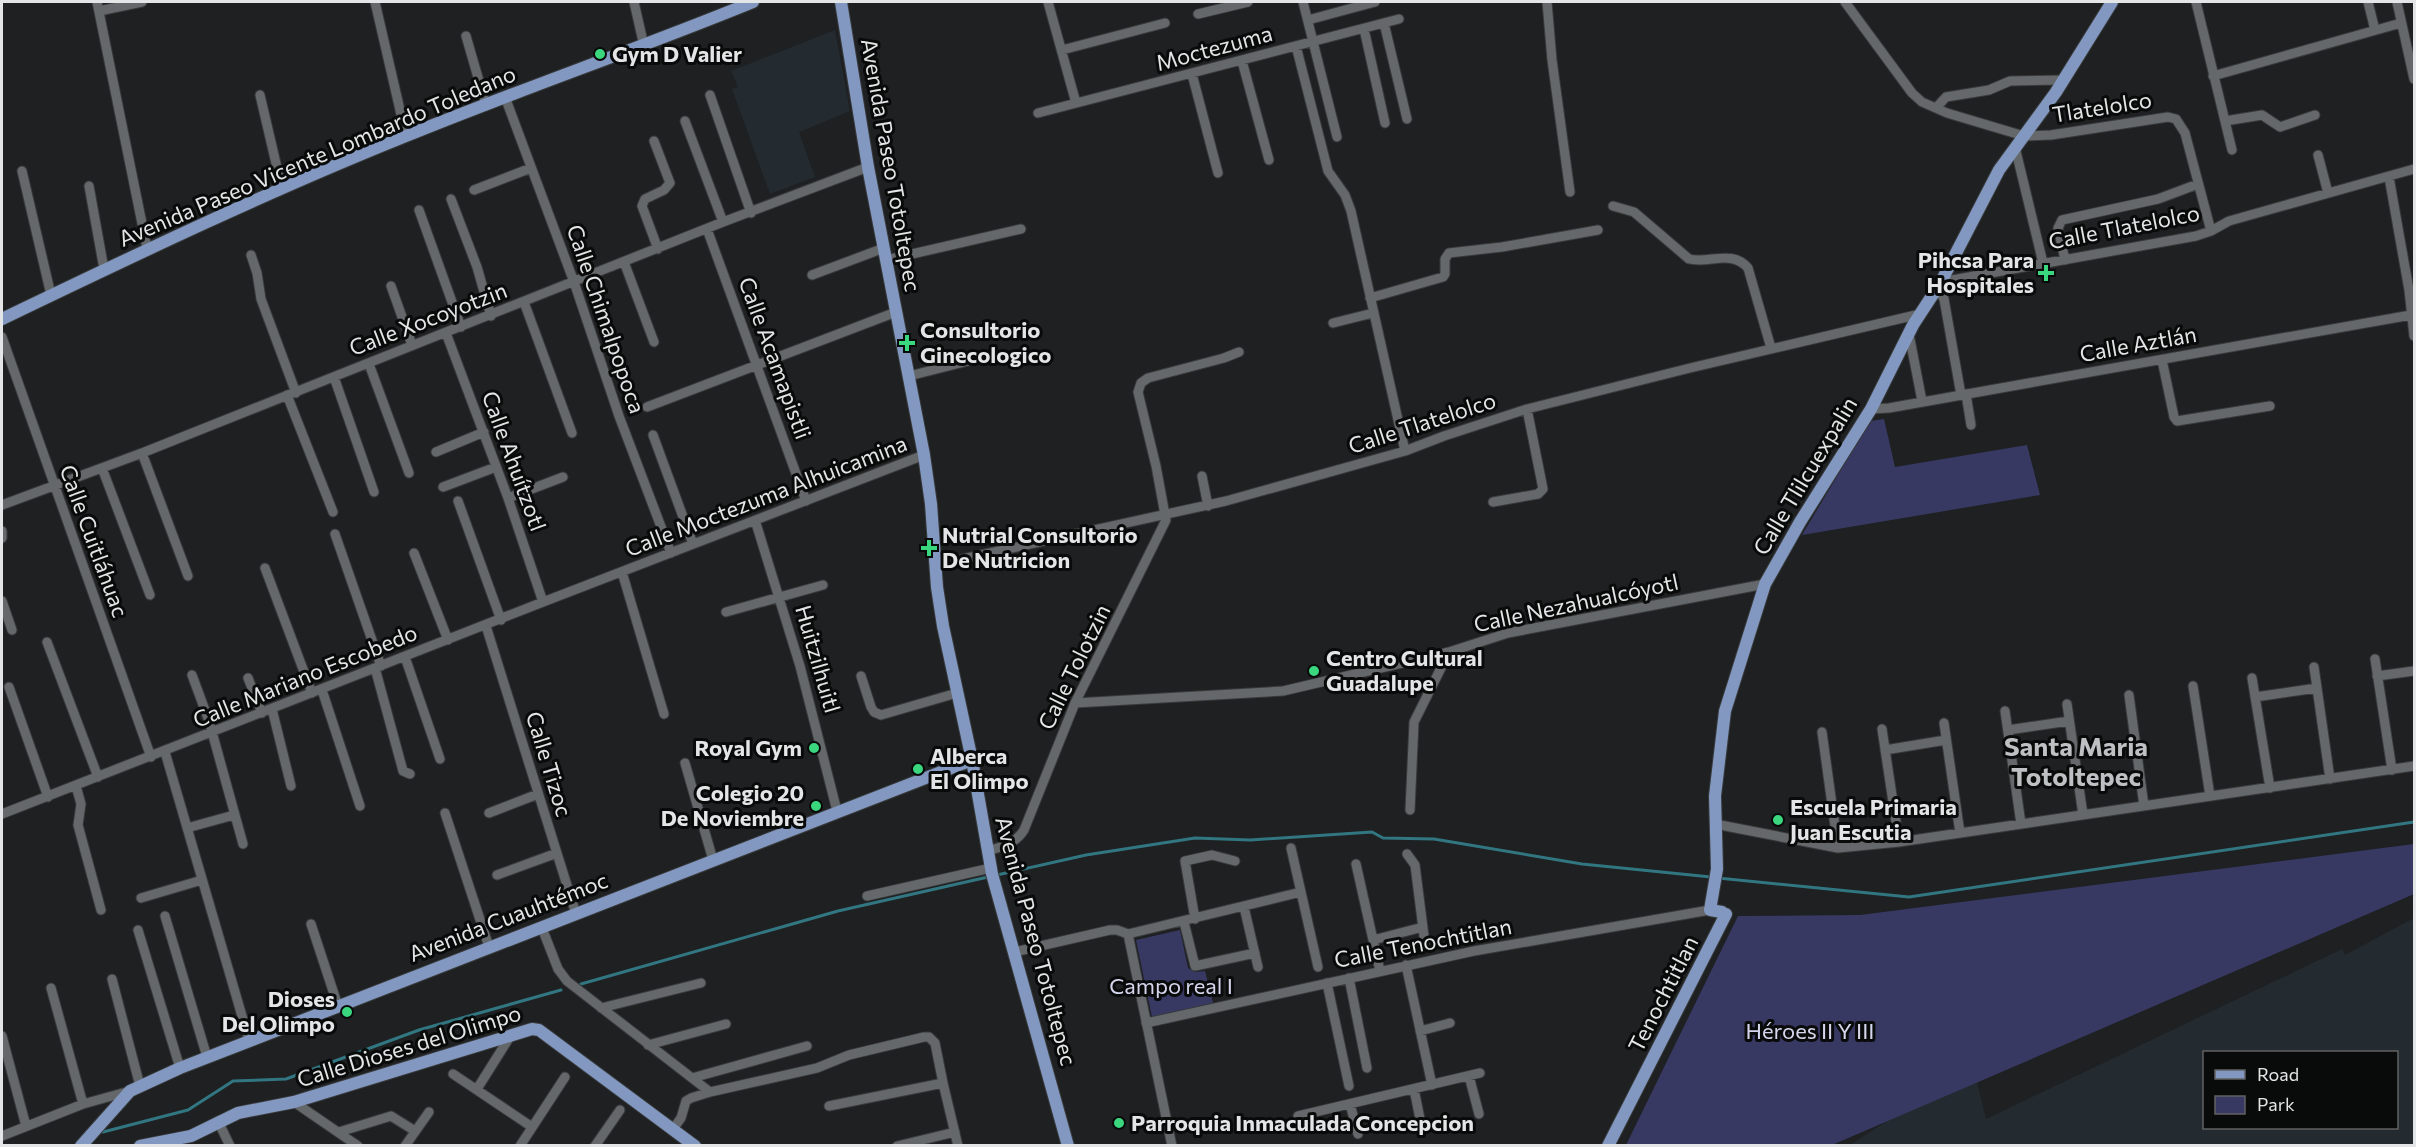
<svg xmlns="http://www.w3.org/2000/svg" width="2416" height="1147" font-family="Commissioner,sans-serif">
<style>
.built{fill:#232a30;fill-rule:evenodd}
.green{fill:#383963}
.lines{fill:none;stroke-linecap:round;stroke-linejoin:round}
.stream{stroke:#317680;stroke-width:3}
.minor-casing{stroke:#383a3b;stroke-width:11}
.major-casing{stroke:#383a3b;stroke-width:14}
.minor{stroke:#65686a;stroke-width:9}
.major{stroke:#8298c1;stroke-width:12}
.poi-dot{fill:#3bd77f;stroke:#090a0a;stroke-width:2}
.labels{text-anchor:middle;stroke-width:6;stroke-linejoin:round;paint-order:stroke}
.street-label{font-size:22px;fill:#e4e5e6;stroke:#090a0a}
.poi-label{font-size:22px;font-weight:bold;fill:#e4e5e6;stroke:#090a0a;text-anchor:start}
.park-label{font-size:22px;fill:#d4d6ec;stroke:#090a0a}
.quarter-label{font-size:26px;font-weight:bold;fill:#bec1c3;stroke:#090a0a}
</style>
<rect width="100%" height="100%" fill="#1e2022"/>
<path class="built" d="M835 30 850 111 799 132 815 177 770 194 732 89 738 87 731 71Z
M2414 918V1145L1848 1146 1973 1067 1986 1119 2342 949 2345 955ZM2204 1052H2396V1128H2204Z"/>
<path class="green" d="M1884 419 1895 467 2027 445 2040 495 1802 535 1870 421Z
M2414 844V894L1832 1145H1626L1738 916 1860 915Z
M1180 930 1188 968 1195 972 1205 971 1213 1003 1152 1017 1136 940Z"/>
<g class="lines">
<path class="stream" d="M997 875 1086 855 1195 838 1250 840 1372 832 1383 838 1434 839 1582 864 1711 877
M1718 878 1909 897 2414 822
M581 984 838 911 988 877
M103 1132 188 1110 233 1081 286 1079 419 1030 561 990"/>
<g class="minor-casing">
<path id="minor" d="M97 2 147 248
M375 2 406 136
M634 2 644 46
M1048 2 1076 103
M1303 2 1337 137
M1547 2 1552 60 1570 192
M1845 2 1912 93 1922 102 1947 113 2024 136 2051 135 2168 117 2176 119 2185 133 2211 231
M2196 2 2232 150
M2368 2 2375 30
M2397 2 2414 79
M99 11 142 2
M1198 14 1248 2
M1308 20 1375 2
M1384 23 1407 119
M1364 29 1385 123
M466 36 486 105
M1296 46 1328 171 1345 195 1351 211 1405 451
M1062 50 1165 23
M1242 61 1269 160
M1192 74 1218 173
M2213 76 2401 23
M260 95 282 189
M710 95 751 213
M505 97 574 282 619 416 671 553
M1936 108 1946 97 1989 90 2010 81 2064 80
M1038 113 1399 19
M685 121 723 222
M2225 121 2262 115 2280 127 2315 115
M654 141 670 183 664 190 645 199 642 206 658 249
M2015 147 2043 263
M2318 155 2328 193
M22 171 51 295
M2389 177 2409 290 2414 336
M89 186 104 269
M474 190 531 168
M451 199 477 267 491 316
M1613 206 1634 212 1689 259C1709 264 1732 249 1748 268L1771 348
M419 210 461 327
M707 229 806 501
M251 255 257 273 261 299 296 393
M886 260 1021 229
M2065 260 2058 228 2062 220 2158 199 2198 184
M624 262 654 342
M812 275 884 248
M1941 282 2196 236 2211 231 2229 221 2414 169
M391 286 412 345
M1937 288 1944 299 1961 395
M1370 298 1443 277 1445 274V259L1449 253 1502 247 1598 230
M524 302 572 433
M1333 323 1373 313
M446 333 508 498 543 602
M1909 334 1922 401
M2 337 151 757
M2162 360 2174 417 2177 421 2270 406
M369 364 409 473
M909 376 980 358
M334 377 374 492
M1966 394 1971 425
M287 395 333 512
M647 407 896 312
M1871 409 1889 408 2411 315
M653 435 693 544
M436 452 484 432
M142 453 188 576
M102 468 150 595
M1202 476 1208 506
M443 487 496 467
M508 498 563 477
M458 501 501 620
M1493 502 1538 494 1543 489 1527 409
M2 505 142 453 723 222 868 167
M755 520 800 666 837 811
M2 531V538
M335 534 381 666
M414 553 448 640
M935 565 1226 501 1405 451 1444 436 1527 409 1690 368 1920 314
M265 568 312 693
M622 572 664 714
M2 601 12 630
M726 612 823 585
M486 626 576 914
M47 642 98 777
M405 657 440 759
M2375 659 2392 770
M2314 667 2330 779
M375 668 403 771 410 774
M192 675 209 721 243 844
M861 676 871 707 874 712 881 715 957 693
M2377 676 2414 671
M248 678 262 713
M2252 678 2270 788
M2193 686 2210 796
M9 687 48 797
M322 690 360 806
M2129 695 2144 806
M2255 697 2317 688
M1075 703 1283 691 1449 652 1508 633 1765 584
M2067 704 2083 815
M272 709 291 786
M2005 711 2021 824
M1944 723 1960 833
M1882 729 1899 842
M2008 730 2069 721
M1822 732 1838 848
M1885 750 1946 740
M165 752 249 1040
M685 763 713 860
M76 786 81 804 78 825 101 910
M1410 810 1414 722 1449 652
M445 813 489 947
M489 813 538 794
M2 814 543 602 924 455
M1715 824 1838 848 1899 842 2414 766
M187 828 234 815
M1291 848 1318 967
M988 851C1003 846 1015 844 1024 830L1075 703 1166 520 1156 466 1138 392 1141 383 1148 378 1224 358 1239 352
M1407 854 1415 865 1425 944
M1356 864 1380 971
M497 875 557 853
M867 896 991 868
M141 898 202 880
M1244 907 1258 967
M165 916 207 1057
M1195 919 1185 861 1212 855 1235 861
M1184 922 1195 966 1255 953
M311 924 338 1006
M542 928 558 969 567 981 710 1092
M138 930 180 1068
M1128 934 1172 1146
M1128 934 1301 892
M1373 940 1423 927
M1014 952 1110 930H1117L1128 934
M1406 965 1432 1085
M1349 978 1367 1068
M112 979 140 1086
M1327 983 1349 1086
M51 988 83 1104
M601 1008 701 983
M1146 1023 1474 951 1710 910
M1420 1031 1450 1023
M2 1036 26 1126
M648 1045 726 1024
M453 1074 532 1127
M1469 1076 1479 1114
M692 1078 807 1046
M477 1089 511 1035
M1414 1089 1420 1119
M294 1102 358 1146
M1350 1104 1358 1134
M829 1106 943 1083 958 1146
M1298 1116 1480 1073
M218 1121 230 1146
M673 1129 681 1118 686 1101 691 1098 710 1092 817 1068 849 1055 924 1037H929L935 1043 943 1083
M339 1132 391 1116 415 1131
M2 1136 83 1104 130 1091
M405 1146 429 1112
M520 1146 565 1077
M595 1146 620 1110
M897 1146 955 1132"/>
</g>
<g class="major-casing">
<path id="major" d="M841 2 868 167 924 455 931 504 937 587 943 626 972 760 992 874 1068 1146
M2 319C135 255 269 191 406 136 521 89 638 49 753 2
M1722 912 1710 910 1717 869 1715 796 1725 711 1765 584 1800 522 1871 409 1913 325 1941 282 1999 170 2056 92 2112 2
M81 1146 130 1091 180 1068 972 760
M140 1146 191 1136 238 1113 294 1102 532 1029 539 1030 695 1146
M1608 1146 1726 914"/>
</g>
<use href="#minor" class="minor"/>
<use href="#major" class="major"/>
</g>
<g class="poi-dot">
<circle cx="600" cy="54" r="6"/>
<path d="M2043 264h6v6h6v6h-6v6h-6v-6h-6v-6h6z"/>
<path d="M904 334h6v6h6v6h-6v6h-6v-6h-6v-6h6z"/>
<path d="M926 539h6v6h6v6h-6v6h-6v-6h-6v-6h6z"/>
<circle cx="1314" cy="671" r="6"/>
<circle cx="814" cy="748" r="6"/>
<circle cx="918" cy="769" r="6"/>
<circle cx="816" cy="806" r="6"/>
<circle cx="1778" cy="820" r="6"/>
<circle cx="347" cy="1012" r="6"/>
<circle cx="1119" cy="1123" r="6"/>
</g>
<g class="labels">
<g class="street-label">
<text transform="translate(1214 48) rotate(-15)" y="8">Moctezuma</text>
<text transform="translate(2102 107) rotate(-9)" y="8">Tlatelolco</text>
<text transform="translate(317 156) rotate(-23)" y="8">Avenida Paseo Vicente Lombardo Toledano</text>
<text transform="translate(891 165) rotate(80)" y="8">Avenida Paseo Totoltepec</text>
<text transform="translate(2124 227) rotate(-11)" y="8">Calle Tlatelolco</text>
<text transform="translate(428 319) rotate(-21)" y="8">Calle Xocoyotzin</text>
<text transform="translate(606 319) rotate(71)" y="8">Calle Chimalpopoca</text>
<text transform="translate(2138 344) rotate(-10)" y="8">Calle Aztlán</text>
<text transform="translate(775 358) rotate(70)" y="8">Calle Acamapistli</text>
<text transform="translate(1422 423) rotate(-18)" y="8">Calle Tlatelolco</text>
<text transform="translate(514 461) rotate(70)" y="8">Calle Ahuítzotl</text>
<text transform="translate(1805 476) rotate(-59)" y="8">Calle Tlilcuexpalin</text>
<text transform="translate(766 496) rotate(-21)" y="8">Calle Moctezuma Alhuicamina</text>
<text transform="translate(94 541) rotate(70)" y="8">Calle Cuitláhuac</text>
<text transform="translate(1576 603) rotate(-12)" y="8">Calle Nezahualcóyotl</text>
<text transform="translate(818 659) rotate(74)" y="8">Huitzilhuitl</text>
<text transform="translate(1074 667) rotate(-64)" y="8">Calle Tolotzin</text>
<text transform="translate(305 676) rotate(-22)" y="8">Calle Mariano Escobedo</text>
<text transform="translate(549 764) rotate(73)" y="8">Calle Tizoc</text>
<text transform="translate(508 917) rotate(-21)" y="8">Avenida Cuauhtémoc</text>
<text transform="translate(1036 941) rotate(75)" y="8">Avenida Paseo Totoltepec</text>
<text transform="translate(1423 943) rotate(-11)" y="8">Calle Tenochtitlan</text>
<text transform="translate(1663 994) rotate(-63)" y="8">Tenochtitlan</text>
<text transform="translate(409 1046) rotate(-17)" y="8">Calle Dioses del Olimpo</text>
</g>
<g class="poi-label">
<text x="612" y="62">Gym D Valier</text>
<text x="2034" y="268" text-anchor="end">Pihcsa Para<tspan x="2034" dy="25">Hospitales</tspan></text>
<text x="920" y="338">Consultorio<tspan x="920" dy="25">Ginecologico</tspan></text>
<text x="942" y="543">Nutrial Consultorio<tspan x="942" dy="25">De Nutricion</tspan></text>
<text x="1326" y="666">Centro Cultural<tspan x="1326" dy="25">Guadalupe</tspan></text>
<text x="802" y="756" text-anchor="end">Royal Gym</text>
<text x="930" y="764">Alberca<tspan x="930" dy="25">El Olimpo</tspan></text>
<text x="804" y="801" text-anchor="end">Colegio 20<tspan x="804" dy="25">De Noviembre</tspan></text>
<text x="1790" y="815">Escuela Primaria<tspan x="1790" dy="25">Juan Escutia</tspan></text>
<text x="335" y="1007" text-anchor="end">Dioses<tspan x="335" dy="25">Del Olimpo</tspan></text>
<text x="1131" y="1131">Parroquia Inmaculada Concepcion</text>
</g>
<g class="park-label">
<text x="1171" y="994">Campo real I</text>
<text x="1810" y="1039">Héroes II Y III</text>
</g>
<g class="quarter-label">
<text x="2076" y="756">Santa Maria<tspan x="2076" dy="30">Totoltepec</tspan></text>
</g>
</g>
<rect width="2416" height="1147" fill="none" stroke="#e4e5e6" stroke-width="6"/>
<rect x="2203" y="1051" width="195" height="78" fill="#090a0a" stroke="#616262" stroke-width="1.5"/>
<rect x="2215" y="1070" width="30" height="9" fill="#8298c1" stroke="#616262" stroke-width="1.5"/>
<text x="2257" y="1081" font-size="18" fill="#e4e5e6">Road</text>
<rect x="2215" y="1096" width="30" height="18" fill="#383963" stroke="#616262" stroke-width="1.5"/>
<text x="2257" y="1111" font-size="18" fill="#e4e5e6">Park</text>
</svg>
